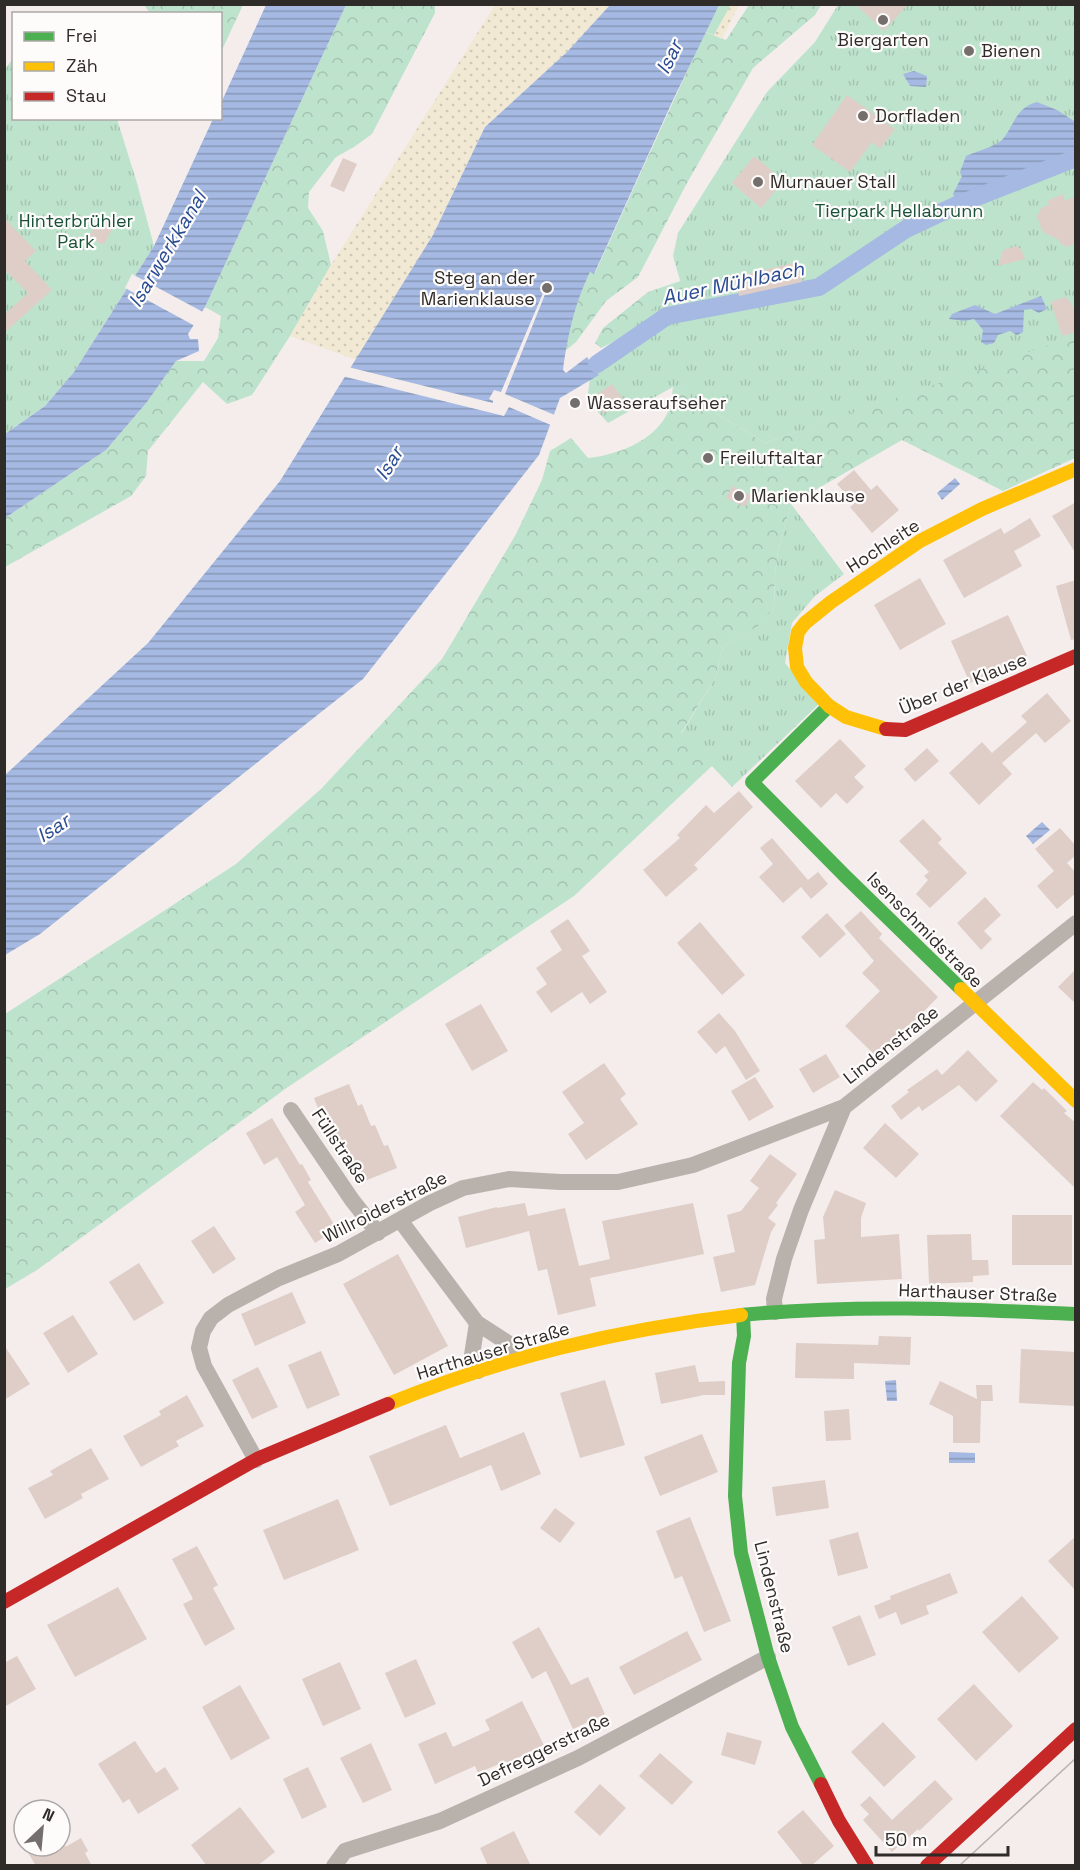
<svg xmlns="http://www.w3.org/2000/svg" width="1080" height="1870" font-family="'Space Grotesk',sans-serif">
<style>
.grass{fill:#bee3cd}
.forest{fill:url(#forest-crowns)}
.sand{fill:url(#sand-dots)}
.park{fill:url(#park-tufts)}
.water{fill:url(#water-rules)}
.pier{fill:#f4edec}
.lines{fill:none;stroke-linecap:round;stroke-linejoin:round}
.canal{stroke:#a5b9e2;stroke-width:18}
.building{fill:#decec7}
.street{stroke:#b9b2ac;stroke-width:16}
.fast{stroke:#4caf50;stroke-width:14}
.slow{stroke:#ffc107;stroke-width:14}
.jam{stroke:#c62828;stroke-width:14}
.tram{stroke:#b8b2af;stroke-width:1.5}
.poi-dot{fill:#746f6d;stroke:#fefcfb;stroke-width:2}
.labels{text-anchor:middle;stroke-width:4.5;stroke-linejoin:round;paint-order:stroke}
.poi-label{font-size:18px;fill:#2f2b29;stroke:#fefcfb;text-anchor:start}
.park-label{font-size:18px;fill:#185137;stroke:#fefcfb}
.street-label{font-size:18px;fill:#2f2b29;stroke:#fefcfb}
.water-label{font-size:20px;font-style:italic;fill:#284b92;stroke:#fefcfb}
</style>
<defs>
<pattern id="forest-crowns" width="20" height="18" patternUnits="userSpaceOnUse" patternTransform="scale(1.5)"><rect width="20" height="18" fill="#bee3cd"/><path d="M2 6a3 3 0 1 1 6 0M12 15a3 3 0 1 1 6 0" fill="none" stroke="#a4c3b0"/></pattern>
<pattern id="sand-dots" width="8" height="8" patternUnits="userSpaceOnUse" patternTransform="scale(1.5)"><rect width="8" height="8" fill="#f1e9d4"/><path d="M2 2h.1M6 6h.1" fill="none" stroke="#cfc8b6" stroke-width="1.8" stroke-linecap="round"/></pattern>
<pattern id="park-tufts" width="24" height="20" patternUnits="userSpaceOnUse" patternTransform="scale(1.5)"><rect width="24" height="20" fill="#bee3cd"/><path d="M3 7l-1-3M5 7V3M7 7l1-3M15 17l-1-3M17 17v-4M19 17l1-3" fill="none" stroke="#a4c3b0"/></pattern>
<pattern id="water-rules" width="6" height="5" patternUnits="userSpaceOnUse" patternTransform="scale(1.5)"><rect width="6" height="5" fill="#a5b9e2"/><path d="M0 2.5h6" fill="none" stroke="#8797b7"/></pattern>
</defs>
<rect width="100%" height="100%" fill="#f4edec"/>
<path class="grass" d="M719 5H731L714 35 705 32Z"/>
<path class="forest" d="M144 5H243L221 52 220 14 150 13Z
M346 5H435V13L372 134 354 147 336 157 309 192 308 208 323 231 331 265 290 336 252 395 227 404 203 382 148 451 146 476 131 496 5 567V518L106 450 147 402 176 361H204L218 338 221 316 205 307Z
M749 5H821L815 15 753 68 687 183 638 277 606 301 576 342 565 351C570 323 578 297 590 272L595 273 705 32 726 40Z
M768 236 643 327 601 348 595 343 603 328 648 292 692 277Z
M1075 334V458L1003 491 902 440 791 504 778 551 775 575 774 608 759 626 723 646 715 679 681 733 713 765 574 896 288 1087 37 1270 5 1289V1014L236 864 321 789 442 659 516 534 542 480 550 451 571 438 588 458C616 455 653 442 667 414 671 406 672 396 673 387L765 443Z"/>
<path class="sand" d="M495 5H610L567 52 485 127 433 235 356 360 290 336 331 265Z
M731 5H739L722 39 714 35Z"/>
<path class="park" d="M838 5H1075V336L765 443 673 387 608 423 587 400 592 364 658 304 684 294 673 256 678 233 767 92 815 42Z
M13 58 14 118 117 119 137 183 154 246 74 372 45 406 5 434 4 71Z
M791 504 844 574 815 596 792 623 785 663 819 704 732 787 681 734 715 679 723 646 758 626 774 608 775 575 778 551Z"/>
<path class="water" d="M266 5H346L205 307 188 334 190 339H198L199 351 176 361 147 402 106 450 5 518V434L45 406 74 372 154 246 213 119 220 118 221 103Z
M610 5H719L673 100 594 274 590 272C574 306 568 334 563 370L566 373 587 357 599 375 560 398 539 455 363 679 40 934 5 955V775L148 643 280 481 433 235 485 127 567 52Z
M914 71 927 76 926 87 910 86 903 74Z
M1037 102 1057 110 1074 121 1075 158 957 205 953 194 962 176 960 172 966 156C975 152 996 146 1002 140 1015 125 1015 108 1037 102Z
M1041 296 1047 309 1039 313 1031 309 1024 310 1023 332 1017 335 1010 331 998 335 994 343 986 345 981 342 983 330 974 319 965 321 949 319 952 314 975 305 995 314Z
M955 478 960 484 942 500 937 493Z
M1042 822 1050 830 1033 844 1026 836Z
M896 1380 897 1401H887L885 1381Z
M949 1452 975 1453V1463H949Z"/>
<path class="pier" d="M132 274 203 312 195 326 125 288Z
M546 286 548 287 505 394 557 416 553 426 509 407 504 416 342 376 348 367 493 403V401L489 399 494 390 501 392Z"/>
<g class="lines">
<path class="canal" d="M597 364 667 316 819 287 906 229 957 205 1076 158"/>
</g>
<path class="building" d="M855 4H908L884 31Z
M847 95 895 129 880 149 872 142 850 172 812 145Z
M754 156 784 181 761 208 732 183Z
M343 158 357 164 344 192 330 186Z
M1063 194 1065 201 1076 196V243L1067 247 1060 243 1059 240 1043 232 1037 217 1041 208 1049 205 1047 201Z
M100 216 115 223 104 245 89 237Z
M4 218 36 251 25 261 52 290 4 333V315L28 293 4 269Z
M1016 246 1021 249 1025 259 998 266 1003 250Z
M798 262 802 282 739 296 735 277Z
M1064 297 1069 300 1076 312V332L1062 336 1051 302Z
M612 384 623 399 603 414 591 398Z
M854 470 871 490 877 485 899 510 872 533 850 507 854 504 837 484Z
M732 486 751 495 745 507 726 498Z
M1076 502V554L1052 516Z
M1030 518 1041 536 1014 551 1022 566 964 598 943 560 1001 528 1004 534Z
M920 578 946 624 900 650 874 605Z
M1076 580V639L1071 640 1056 586Z
M1008 615 1027 656 970 683 951 641Z
M1047 693 1071 721 1045 743 1036 733 1002 763 1012 774 979 805 949 773 982 742 992 753 1027 722 1021 716Z
M840 739 866 766 854 777 864 787 847 804 836 793 821 808 795 781Z
M927 748 939 761 915 782 904 769Z
M739 791 753 807 694 865 698 869 666 897 643 870 680 838 677 835 706 805 714 813Z
M923 819 942 839 938 843 967 873 930 908 916 894 928 880 924 876 929 872 899 841Z
M1060 828 1076 846V855L1067 863 1076 873V893L1057 909 1037 886 1054 871 1035 849Z
M772 838 808 880 818 872 828 884 811 899 801 887 783 903 759 877 773 864 760 848Z
M985 897 1001 915 984 931 992 939 981 950 957 923Z
M861 911 882 934 879 938 938 997 878 1058 845 1026 880 991 862 973 874 961 844 926Z
M827 913 846 934 820 958 801 937Z
M568 919 590 951 582 956 607 992 590 1004 582 992 551 1013 536 992 547 984 536 968 562 950 550 931Z
M700 922 745 975 722 995 677 943Z
M1076 969V1004L1058 987Z
M481 1004 508 1051 472 1071 445 1024Z
M719 1013 735 1031 760 1071 746 1080 725 1046 716 1054 697 1032Z
M968 1050 998 1081 976 1102 959 1085 922 1111 919 1106 901 1120 891 1106 909 1092 907 1090 937 1069 942 1075Z
M826 1054 840 1077 813 1093 799 1069Z
M604 1063 626 1094 620 1099 638 1124 586 1160 568 1134 584 1123 562 1092Z
M755 1077 774 1107 749 1121 731 1091Z
M1033 1082 1042 1090 1044 1088 1067 1111 1064 1113 1076 1123V1189L1000 1116Z
M349 1084 358 1106 362 1104 371 1126 375 1125 384 1146 388 1145 397 1168 362 1182 353 1160 349 1161 340 1139 336 1141 328 1120 323 1121 314 1098Z
M272 1118 300 1165 302 1164 311 1180 308 1182 337 1229 315 1243 295 1212 305 1205 277 1157 264 1165 246 1133Z
M885 1123 919 1154 896 1178 863 1148Z
M770 1154 797 1174 776 1203 778 1205 768 1218 776 1224 771 1232 755 1285 721 1292 713 1257 735 1252 727 1215 741 1211 759 1188 750 1181Z
M835 1190 866 1203 861 1218V1237L899 1234 902 1279 817 1284 814 1240 825 1239 823 1217Z
M525 1203 528 1216 565 1208 579 1266 610 1259 602 1221 693 1203 704 1254 590 1278 596 1306 558 1315 547 1269 538 1271 529 1231 466 1248 458 1217 497 1207V1208Z
M1012 1215H1072V1265H1012Z
M214 1226 236 1259 213 1274 191 1241Z
M971 1234 972 1260H988L989 1275 973 1276V1282L929 1284 927 1235Z
M398 1254 448 1346 394 1375 343 1284Z
M139 1263 164 1303 134 1321 109 1282Z
M292 1292 306 1323 255 1346 241 1314Z
M73 1315 98 1354 68 1373 43 1333Z
M879 1336 911 1337 910 1365 854 1363V1379L795 1378 796 1343 878 1345Z
M4 1345 30 1384 4 1400Z
M1021 1349 1076 1352V1406L1019 1403Z
M321 1351 340 1395 307 1409 288 1365Z
M695 1365 699 1382 725 1381V1395H704L661 1404 655 1373Z
M258 1367 278 1407 252 1419 232 1380Z
M605 1380 625 1445 580 1458 560 1393Z
M940 1381 977 1399 976 1385H992L993 1401H981L980 1443H953V1416L929 1404Z
M187 1395 204 1426 176 1441 179 1446 141 1467 123 1436 161 1415 159 1411Z
M849 1409 851 1440 826 1441 824 1411Z
M446 1425 460 1458 524 1432 541 1474 501 1491 491 1465 390 1506 369 1456Z
M702 1434 718 1472 660 1496 644 1457Z
M91 1448 109 1479 81 1494 83 1498 45 1519 28 1488 53 1475 50 1471Z
M825 1480 829 1508 776 1516 772 1487Z
M338 1499 359 1550 284 1580 263 1530Z
M555 1508 575 1523 560 1543 540 1528Z
M690 1517 731 1621 704 1632 682 1576 675 1579 656 1531Z
M858 1532 868 1568 838 1576 829 1540Z
M1076 1536V1591L1048 1561Z
M197 1546 218 1585 213 1588 235 1629 205 1646 183 1604 193 1599 172 1559Z
M950 1573 958 1593 926 1606 929 1614 901 1625 896 1612 879 1619 874 1606 891 1599 890 1596Z
M118 1587 147 1639 75 1677 47 1625Z
M1022 1596 1059 1638 1019 1673 982 1632Z
M860 1615 876 1655 848 1666 832 1627Z
M539 1627 571 1685 588 1677 605 1714 573 1729 546 1671 532 1679 512 1642Z
M687 1631 702 1660 634 1695 619 1667Z
M17 1656 36 1689 4 1707V1663Z
M416 1659 436 1704 405 1718 385 1673Z
M340 1662 361 1709 323 1726 302 1679Z
M974 1684 1013 1726 976 1761 937 1719Z
M240 1685 270 1738 231 1760 202 1707Z
M522 1701 544 1745 507 1763 506 1761 478 1773 475 1766 435 1784 418 1744 446 1732 453 1747 490 1730 485 1720Z
M883 1722 916 1757 884 1787 851 1752Z
M727 1732 762 1741 755 1765 721 1755Z
M135 1741 156 1773 165 1767 179 1789 138 1814 129 1799 123 1803 98 1764Z
M371 1743 392 1790 363 1803 340 1758Z
M660 1753 693 1782 672 1805 639 1776Z
M308 1767 327 1807 302 1819 283 1779Z
M935 1780 953 1799 919 1831 918 1829 892 1852 863 1820 869 1814 860 1805 870 1796 892 1820Z
M600 1784 626 1808 600 1836 574 1812Z
M240 1807 275 1852 257 1866H207L191 1845Z
M803 1810 834 1846 811 1866H804L777 1832Z
M514 1831 531 1866H488L480 1848Z
M81 1838 88 1851 85 1853 92 1866H36L24 1846H67Z"/>
<g class="lines">
<path class="street" d="M291 1110 352 1200 378 1233
M400 1220 477 1323 514 1347 518 1358
M775 1312 774 1299 784 1259 801 1210 844 1107 1076 923
M477 1323 472 1355 478 1371
M256 1460 204 1366 199 1348 203 1331 211 1318 228 1305 279 1278 338 1254 430 1203 463 1188 509 1179 560 1182H618L693 1165 844 1107
M334 1866 345 1851 440 1821 578 1758 768 1657"/>
<path class="fast" d="M829 706 752 782 845 876 961 989
M741 1315C853 1304 964 1309 1076 1314
M743 1315 744 1336 739 1363 735 1496 741 1553 768 1657 792 1727 821 1784"/>
<path class="slow" d="M886 729 846 717 829 706 806 682 797 667 795 648 798 632 805 623 831 602 920 541 982 509 1076 469
M961 989 1076 1101
M388 1404C504 1357 617 1330 741 1315"/>
<path class="jam" d="M886 729 905 730 1076 656
M4 1602 257 1459 388 1404
M821 1784 839 1821 867 1866
M927 1866 1076 1729"/>
<path class="tram" d="M959 1866 1076 1758"/>
</g>
<g class="poi-dot">
<circle cx="883" cy="20" r="6"/>
<circle cx="969" cy="51" r="6"/>
<circle cx="863" cy="116" r="6"/>
<circle cx="758" cy="182" r="6"/>
<circle cx="547" cy="288" r="6"/>
<circle cx="575" cy="403" r="6"/>
<circle cx="708" cy="458" r="6"/>
<circle cx="739" cy="496" r="6"/>
</g>
<g class="labels">
<g class="poi-label">
<text x="883" y="46" text-anchor="middle">Biergarten</text>
<text x="981" y="57">Bienen</text>
<text x="875" y="122">Dorfladen</text>
<text x="770" y="188">Murnauer Stall</text>
<text x="535" y="284" text-anchor="end">Steg an der<tspan x="535" dy="21">Marienklause</tspan></text>
<text x="587" y="409">Wasseraufseher</text>
<text x="720" y="464">Freiluftaltar</text>
<text x="751" y="502">Marienklause</text>
</g>
<g class="park-label">
<text x="899" y="217">Tierpark Hellabrunn</text>
<text x="76" y="227">Hinterbrühler<tspan x="76" dy="21">Park</tspan></text>
</g>
<g class="street-label">
<text transform="translate(883 546) rotate(-33)" y="6">Hochleite</text>
<text transform="translate(963 684) rotate(-22)" y="6">Über der Klause</text>
<text transform="translate(925 930) rotate(45)" y="6">Isenschmidstraße</text>
<text transform="translate(891 1045) rotate(-38)" y="6">Lindenstraße</text>
<text transform="translate(340 1146) rotate(56)" y="6">Füllstraße</text>
<text transform="translate(385 1207) rotate(-27)" y="6">Willroiderstraße</text>
<text transform="translate(978 1293) rotate(2)" y="6">Harthauser Straße</text>
<text transform="translate(493 1351) rotate(-17)" y="6">Harthauser Straße</text>
<text transform="translate(774 1597) rotate(76)" y="6">Lindenstraße</text>
<text transform="translate(544 1750) rotate(-26)" y="6">Defreggerstraße</text>
</g>
<g class="water-label">
<text transform="translate(669 57) rotate(-64)" y="7">Isar</text>
<text transform="translate(167 249) rotate(-59)" y="7">Isarwerkkanal</text>
<text transform="translate(733 283) rotate(-12)" y="7">Auer Mühlbach</text>
<text transform="translate(389 463) rotate(-58)" y="7">Isar</text>
<text transform="translate(53 828) rotate(-33)" y="7">Isar</text>
</g>
</g>
<rect width="1080" height="1870" fill="none" stroke="#2f2b29" stroke-width="12"/>
<rect x="12" y="12" width="210" height="108" fill="#fefcfb" stroke="#aba8a7" stroke-width="1.5"/>
<rect x="24" y="32" width="30" height="9" fill="#4caf50" stroke="#aba8a7" stroke-width="1.5"/>
<text x="66" y="42" font-size="18" fill="#2f2b29">Frei</text>
<rect x="24" y="62" width="30" height="9" fill="#ffc107" stroke="#aba8a7" stroke-width="1.5"/>
<text x="66" y="72" font-size="18" fill="#2f2b29">Zäh</text>
<rect x="24" y="92" width="30" height="9" fill="#c62828" stroke="#aba8a7" stroke-width="1.5"/>
<text x="66" y="102" font-size="18" fill="#2f2b29">Stau</text>
<g transform="translate(42 1828) rotate(26)"><circle r="28" fill="#fefcfb" stroke="#aba8a7" stroke-width="1.5"/>
<path d="M0-4.5L10 22L0 15L-10 22Z" fill="#746f6d"/>
<text y="-9" font-size="16" font-weight="bold" text-anchor="middle" fill="#2f2b29">N</text>
</g>
<path d="M876 1846v9h132v-9" fill="none" stroke="#2f2b29" stroke-width="3"/>
<text x="885" y="1846" font-size="18" fill="#2f2b29" stroke="#fefcfb" stroke-width="4.5" paint-order="stroke">50 m</text>
</svg>
